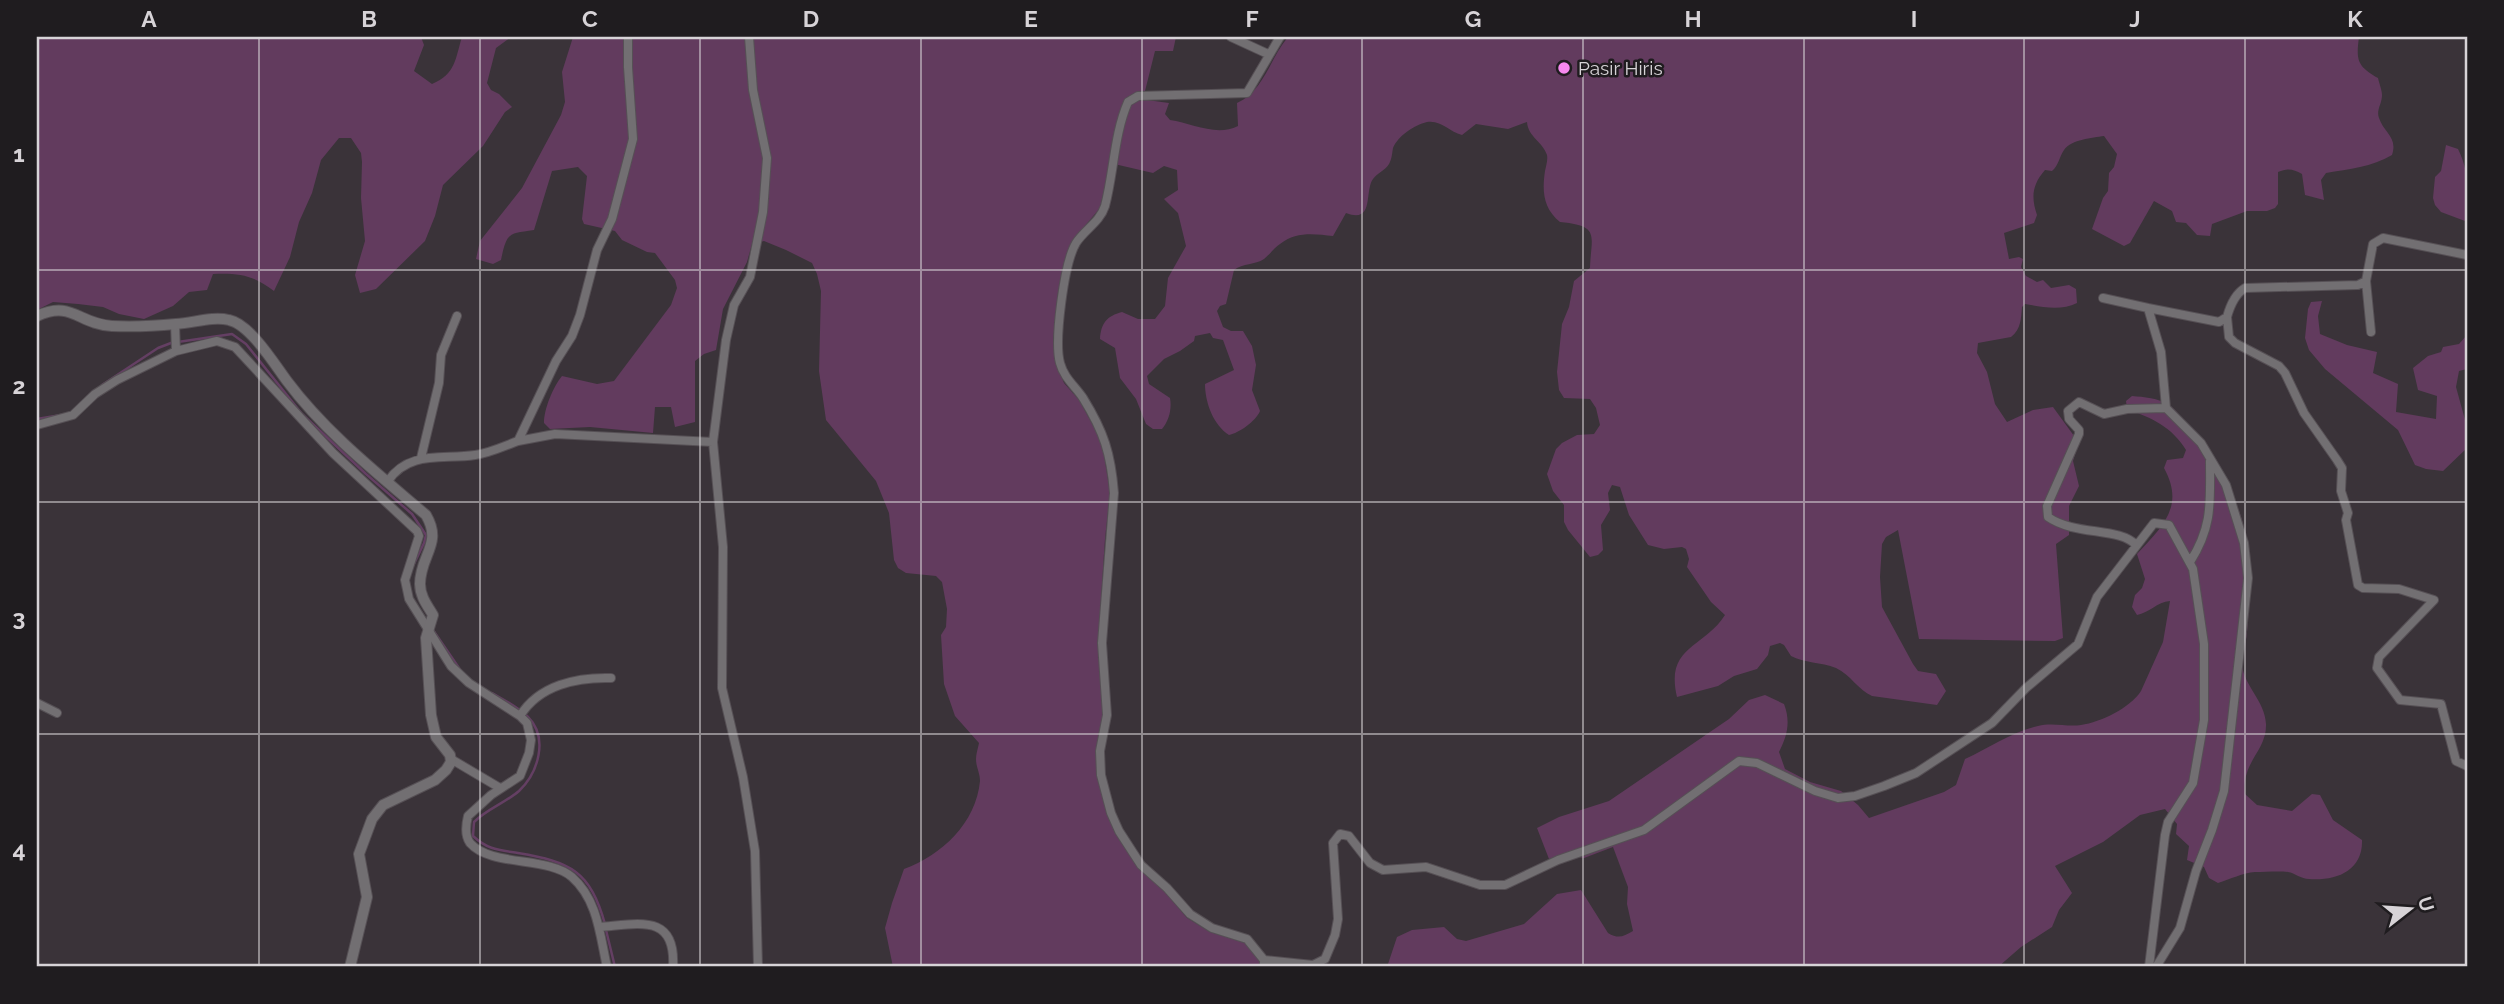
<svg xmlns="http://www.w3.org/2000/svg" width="2504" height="1004" font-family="Raleway,sans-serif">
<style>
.green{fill:#623b5e}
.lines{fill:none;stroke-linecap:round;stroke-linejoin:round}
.stream{stroke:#643f63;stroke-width:2.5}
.minor-casing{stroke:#565055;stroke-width:10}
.tertiary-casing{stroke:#565055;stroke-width:12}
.minor{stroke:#726f72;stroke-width:8}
.tertiary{stroke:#726f72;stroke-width:10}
.grid{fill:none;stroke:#d7d3d7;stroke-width:2;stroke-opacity:0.55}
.poi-dot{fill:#f689ee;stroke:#1f1c1f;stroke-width:2.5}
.labels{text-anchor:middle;stroke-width:5;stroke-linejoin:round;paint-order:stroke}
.poi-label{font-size:19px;fill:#d7d3d7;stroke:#1f1c1f;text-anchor:start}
.neatline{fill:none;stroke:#d7d3d7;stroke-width:2.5}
.grid-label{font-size:23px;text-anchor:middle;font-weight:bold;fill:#d7d3d7}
</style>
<rect width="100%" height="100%" fill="#3a3339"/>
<path class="green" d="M37 37H421L424 45 414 71 432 84C456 74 455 59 462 37H511L496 48 487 83 491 90 499 94 512 107 505 112 483 146 443 185 435 216 425 241 376 289 360 293 355 275 365 241 361 198 362 162 361 153 351 138H339L321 160 312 193 299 222 290 257 274 291C253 275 239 273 213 274L207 290 189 292 173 306 144 319 119 314 103 307 78 304 53 302 37 310Z
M573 37H1176L1173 51H1155L1145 91 1147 100 1169 103 1165 114 1170 120C1192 123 1216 137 1238 126L1237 103C1264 91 1270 58 1288 37H2359C2356 60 2357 66 2378 78 2379 83 2382 90 2382 95 2382 104 2376 110 2379 118 2384 133 2398 137 2392 155 2372 167 2349 169 2326 173L2321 180 2324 200 2305 195 2302 174C2293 169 2288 168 2278 172V204L2275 208 2267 211H2247L2212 224 2210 236 2197 235 2186 223 2176 222 2172 211 2154 201 2130 243 2124 246 2092 229 2103 198 2108 191 2109 173 2114 167 2117 154 2104 136C2092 138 2072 139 2064 150 2059 157 2059 165 2052 171L2045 170C2032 185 2031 197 2037 215L2034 223 2004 233 2009 259 2019 257 2023 259 2021 267 2026 276 2037 282 2043 280 2051 288 2069 285 2076 289 2077 303C2061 311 2042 307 2025 304L2022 307C2021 319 2021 329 2011 337L1978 343 1977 353 1987 372 1995 404 2007 422 2033 410 2053 407 2077 440 2078 444 2073 461 2079 486 2069 506V535L2056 544 2063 638 2055 641 1919 639 1898 530 1886 537 1882 544 1880 577 1882 607 1913 664 1918 671 1936 674 1946 691 1937 705 1872 696C1858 690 1851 675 1836 668 1821 662 1804 663 1791 656L1784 645 1780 643 1770 646 1768 655 1757 669 1734 676 1718 686 1677 697C1665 646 1703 649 1725 615L1711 602 1687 567 1689 559 1686 549 1682 547 1664 549 1648 545 1629 515 1620 487 1612 485 1608 493 1610 510 1601 525 1603 550 1598 555 1590 557 1568 530 1564 522V505L1553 491 1547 474 1556 449 1562 443 1577 435 1594 434 1600 425 1596 408 1590 399 1564 398 1559 390 1557 372 1562 324 1569 307 1574 281 1590 268C1591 235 1601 226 1560 222 1543 208 1542 191 1545 171 1546 166 1548 160 1547 155 1543 142 1528 137 1527 122L1508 129 1476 124 1462 135C1449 132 1442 120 1427 122 1414 125 1398 136 1393 148 1392 153 1392 159 1389 164 1386 170 1377 173 1373 179 1364 191 1375 224 1346 213L1333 236C1315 234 1296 231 1280 244 1274 248 1270 254 1264 259 1255 265 1243 263 1234 270L1226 304 1220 306 1217 311 1223 327 1231 331H1243L1252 346 1256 365 1252 390 1260 411C1256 421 1239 433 1229 435 1213 425 1205 402 1205 384L1234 370 1223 340 1213 338 1210 333 1195 336 1194 341 1180 351 1164 359 1147 376 1149 384 1170 398C1172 409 1169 421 1162 429H1153L1146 424 1136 399 1120 378 1115 348 1100 339C1101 323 1107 316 1122 312L1138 319H1155L1165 306 1168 278 1186 246 1178 213 1164 199 1178 190 1177 170 1164 166 1153 173 1110 163 1100 208 1073 240 1064 263 1058 292 1053 341 1056 364 1064 383 1079 400 1102 442 1110 493 1105 539 1098 643 1103 715 1096 751 1097 775 1107 814 1115 833 1138 868 1164 891 1187 918 1210 932 1245 943 1260 961V967H893L885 928 892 903 904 869C942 855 976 823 980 781 980 773 976 767 976 759 976 754 978 748 979 743L955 716 944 684 941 635 946 627 947 609 942 582 936 576 906 573 898 568 894 560 889 513 876 481 826 420 819 371 821 291 817 274 812 263 786 250 764 241 752 244 747 262 723 309 716 350 704 354 695 361V422L675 427 671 407H655L653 433 590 427 550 429 544 423C544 409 553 387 562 376L597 384 614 381 671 305 677 288 675 280 655 253 647 252 622 240 615 231 584 224 582 219 587 176 578 167 552 171 534 230C509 234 507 231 501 260L493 264 476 259 480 241 522 188 561 115 565 102 562 72Z
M2446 145 2458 149C2469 171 2470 196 2465 221L2441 212 2435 205 2433 198 2435 177 2441 171Z
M2322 301 2318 316 2320 334 2347 345 2377 352 2373 373 2398 384 2396 412 2436 419 2437 396 2418 390 2413 368 2428 356 2441 352 2443 347 2459 344 2467 335V369L2459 371 2456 387 2467 427V448L2443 471 2426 469 2415 465 2398 430 2325 369 2309 350 2305 338 2308 309 2311 302Z
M2132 396C2144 397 2158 398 2169 405 2174 408 2179 415 2183 420 2215 455 2241 500 2248 547 2252 575 2249 606 2247 633 2246 643 2241 655 2242 665 2244 686 2265 701 2266 724 2267 751 2241 762 2245 794L2257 805 2292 811 2312 794 2320 795 2333 820 2362 840C2363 871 2336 881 2309 879 2301 879 2295 873 2288 872 2279 871 2265 872 2255 872 2243 873 2230 879 2218 883L2209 878 2204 867 2187 860 2189 846 2176 834 2177 824 2165 809 2140 815 2103 842 2055 866 2072 893 2059 910 2052 927 2021 947 1998 967H1387L1397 937 1412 930 1444 927 1457 939 1466 941 1524 924 1557 894 1581 890 1608 933C1618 939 1623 937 1633 931L1627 904 1628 887 1613 847 1584 858 1564 854 1549 859 1537 828 1559 817 1609 801 1729 719 1749 700 1765 695 1784 704C1791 722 1787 736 1779 752L1785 769 1810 782 1841 791 1858 805 1869 818 1944 792 1956 785 1965 759C1989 748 2012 732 2038 726 2052 722 2067 727 2081 725 2101 722 2130 708 2141 691L2163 642 2170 601C2157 602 2149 613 2137 615L2132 607 2135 595 2142 588 2145 579 2137 554C2163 526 2185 506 2164 468L2167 460 2183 458 2186 450C2172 427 2152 418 2127 409L2126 401Z"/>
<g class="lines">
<path class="stream" d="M102 385 158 348 171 343 232 334 246 344 302 414 366 474 412 514 426 535 424 543 412 568
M37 419 61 415
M433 630 461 671
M492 693C504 700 518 707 528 717 549 738 538 773 519 791 505 803 487 809 474 822L473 836C488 850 499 850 518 853 571 862 590 871 605 924
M606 930 615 967"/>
<g class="minor-casing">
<path id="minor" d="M749 37 753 90 767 158 763 212 750 277 734 305 726 340 713 442 723 547 722 688 743 777 755 851 758 967
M1231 37 1268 54
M2366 281 2371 332
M2103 298 2148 308
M2227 317 2229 337 2235 343 2279 366 2285 373 2304 413 2337 460 2342 468 2341 491 2348 513 2346 520 2358 585 2363 588 2399 589 2434 600 2379 657 2377 668 2400 700 2441 704 2456 761 2467 766
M176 351 217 341 235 347 333 453 417 531 419 536 405 580 409 599 451 666 469 683 520 716 527 723 531 740 529 753 520 776 491 795 468 816C466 824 465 836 470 843 491 867 548 856 572 877 598 900 600 936 607 967
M37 425 73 415 95 394 117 380 176 351 175 324
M518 441 555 434 713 442
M421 458 439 383 441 355 457 316
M388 481C409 450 443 460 475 455 490 453 504 446 518 441L556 361 572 336 580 315 597 250 612 219 633 139 628 67V37
M2136 545C2120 527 2075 536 2048 517L2047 506 2079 434V430L2069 419 2068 411 2079 402 2104 414 2127 409 2166 408
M2190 562C2213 526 2210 502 2210 461
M37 703 57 713
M520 716C539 685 577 677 611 678
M451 759 500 788
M599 927C639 924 676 913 673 967
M1264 960 1313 965 1325 959 1335 935 1338 919 1333 843 1340 834 1349 836 1370 863 1383 870 1426 867 1480 885H1505L1558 860 1644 830 1739 761 1757 763 1815 791 1838 798 1855 796 1884 786 1916 773 1992 723 2026 688 2078 644 2097 597 2154 523 2169 525 2193 569 2204 644V720L2193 783 2168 822 2165 835 2149 967
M1264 967V960L1247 939 1212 928 1190 914 1167 888 1141 865 1119 831 1111 813 1101 775 1100 751 1107 715 1102 643 1114 493C1111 454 1104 432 1083 398 1075 386 1064 378 1060 363 1054 341 1064 263 1076 243 1084 230 1100 222 1105 206 1114 172 1114 134 1128 102L1138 96 1247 93 1280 37
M2156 967 2180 928 2196 871 2212 830 2224 791 2248 578 2244 543 2226 485 2201 443 2166 408 2161 352 2148 308 2219 322 2227 317C2230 306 2235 294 2245 288L2358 285 2366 281 2373 244 2383 238 2467 255"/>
</g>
<g class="tertiary-casing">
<path id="tertiary" d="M37 316C72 300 78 324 112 326 134 327 155 326 176 324 194 323 212 316 229 320 250 324 275 365 287 381 325 432 378 474 426 515 443 544 420 555 420 584 420 596 427 605 433 615L426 638 431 715 436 737 450 755 451 762 446 770 435 780 383 805 372 819 359 854 367 897 350 967"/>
</g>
<use href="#minor" class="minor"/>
<use href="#tertiary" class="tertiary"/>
</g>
<path class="grid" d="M259 37V967M480 37V967M700 37V967M921 37V967M1142 37V967M1362 37V967M1583 37V967M1804 37V967M2024 37V967M2245 37V967M37 270H2467M37 502H2467M37 734H2467"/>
<circle class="poi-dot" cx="1564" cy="68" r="7"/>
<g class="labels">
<g class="poi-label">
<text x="1578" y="75">Pasir Hiris</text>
</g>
</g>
<rect width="2504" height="1004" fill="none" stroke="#1f1c1f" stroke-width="77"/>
<g transform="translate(2410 909) rotate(73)" stroke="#1f1c1f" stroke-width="5" paint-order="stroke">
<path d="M0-5L12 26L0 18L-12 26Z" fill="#d7d3d7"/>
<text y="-10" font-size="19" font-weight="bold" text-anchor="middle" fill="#d7d3d7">U</text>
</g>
<rect x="38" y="38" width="2428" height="927" class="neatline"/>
<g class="grid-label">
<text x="149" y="27">A</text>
<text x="369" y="27">B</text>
<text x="590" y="27">C</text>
<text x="811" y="27">D</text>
<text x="1031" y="27">E</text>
<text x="1252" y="27">F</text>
<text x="1473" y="27">G</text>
<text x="1693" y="27">H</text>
<text x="1914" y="27">I</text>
<text x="2135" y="27">J</text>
<text x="2355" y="27">K</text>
<text x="19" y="162">1</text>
<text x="19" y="394">2</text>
<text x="19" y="626">3</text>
<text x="19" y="858">4</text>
</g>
</svg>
